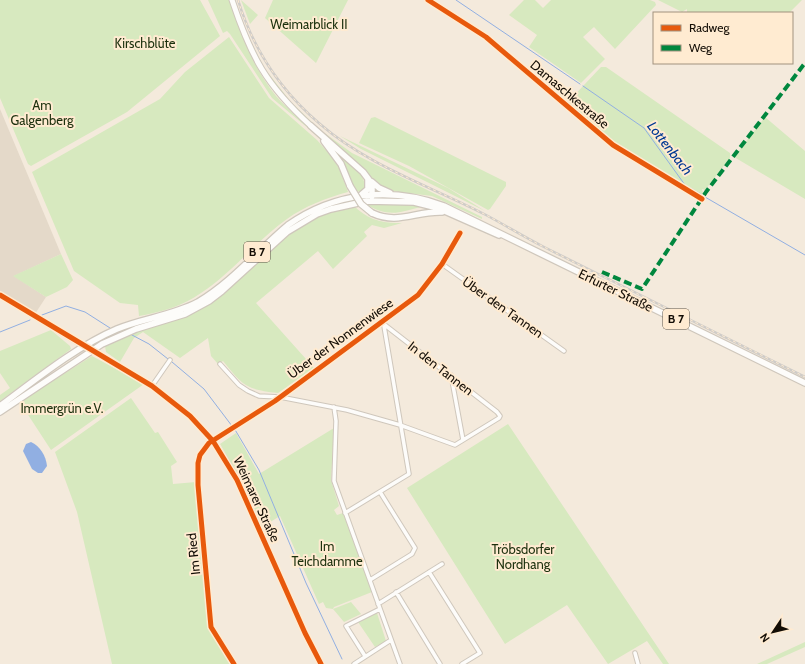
<svg xmlns="http://www.w3.org/2000/svg" width="805" height="664" font-family="Cabin,sans-serif">
<style>
.commercial{fill:#e4d9c9}
.green{fill:#d7e9bf}
.water{fill:#91afe2}
.lines{fill:none;stroke-linecap:round;stroke-linejoin:round}
.stream{stroke:#91afe2;stroke-width:1}
.street-casing{stroke:#cfc7bc;stroke-width:5.5}
.secondary-casing{stroke:#cfc7bc;stroke-width:7}
.primary-casing{stroke:#cfc7bc;stroke-width:8}
.street{stroke:#fdfcfa;stroke-width:3.5}
.secondary{stroke:#fdfcfa;stroke-width:5}
.primary{stroke:#fdfcfa;stroke-width:5.5}
.rail-casing{stroke:#cfccc8;stroke-width:2.5}
.rail{stroke:#ffebd1;stroke-width:1;stroke-dasharray:3;stroke-linecap:butt}
.primary-bridge-casing{stroke:#cfc7bc;stroke-width:8;stroke-linecap:butt}
.primary-bridge{stroke:#fdfcfa;stroke-width:5.5}
.quiet{stroke:#00873e;stroke-width:4;stroke-dasharray:8 4;stroke-linecap:butt}
.cycleway-casing{stroke:#ffebd1;stroke-width:8}
.cycleway{stroke:#e8590c;stroke-width:5}
.labels{text-anchor:middle;stroke-width:4;stroke-linejoin:round;paint-order:stroke}
.shield{fill:#ffebd1;stroke:#5a5042;stroke-width:1}
.shield-label{font-size:12px;font-weight:bold;fill:#130d05}
.park-label{font-size:13px;fill:#1c300d;stroke:#ffebd1}
.street-label{font-size:13px;fill:#130d05;stroke:#ffebd1}
.water-label{font-size:14px;font-style:italic;fill:#003893;stroke:#ffebd1}
</style>
<rect width="100%" height="100%" fill="#f4eadc"/>
<path class="commercial" d="M0 109 61 254 14 276 46 297 35 314 0 292Z"/>
<path class="green" d="M0 0H200L220 36 127 112 31 166 28 164 0 98Z
M208 0H230C241 34 253 68 276 96 286 108 300 117 309 129L272 98 230 34 227 31 223 33Z
M234 0 246 32 265 69 291 102 319 129 352 153 482 217V219L432 196 391 191 383 189 374 182 363 169 300 113 281 94 254 53Z
M241 0 258 15 250 24Z
M273 0H348L316 63 265 18Z
M524 0H535L543 8 551 0H650L655 2 656 5 615 49 594 27 583 37 605 59 581 83 529 47 537 35 509 15Z
M658 0H802L789 13H687V9L682 12Z
M229 37 269 98 317 140 332 157 339 168 348 192C326 198 305 206 287 219 256 241 233 272 201 293 183 306 161 312 139 316L138 305 120 303 74 271 32 172 160 99 185 72Z
M601 67H606L730 153V158L705 190 702 189 703 193 701 196 615 143 567 103Z
M375 117 506 182V186L490 209 488 210 409 166 359 143 371 118Z
M765 117 805 151V199L734 157Z
M340 136 448 188 485 211 361 149Z
M339 154 362 176 366 187 362 191 355 192 338 156Z
M387 203 412 205 421 207C415 208 411 210 405 211 391 215 378 212 366 204Z
M353 205C367 219 382 224 402 223L384 228 372 225 364 232 367 236 333 269 318 251 256 303 314 368 278 393C246 389 244 387 223 361L218 364 211 356 208 338 180 358 143 332 134 338 120 362 106 352 105 346 108 344 136 330 171 321 265 255 293 232 320 215Z
M61 254 73 280 67 287 46 297 13 276Z
M51 330 70 346 71 349 0 401V395L10 388 0 373V351Z
M92 356 144 384 51 450 21 404V401Z
M131 398 155 433 158 432 177 462 171 466 173 484 196 482 211 627 234 664H112L77 512 55 452Z
M508 424 669 664H663L647 641 608 664 567 605 505 644 407 488Z
M334 428 331 480 339 506 334 510 337 515 343 513 372 592 334 607 333 609 351 602 361 614 344 622 333 609 326 608 323 602 319 604 280 516 262 527 247 490 220 444 236 433 259 474Z
M377 613 386 641 375 647 358 622Z
M805 642V647L767 664H757Z"/>
<path class="water" d="M31 442C40 446 46 456 47 466L42 473H38L32 469 23 451 26 444Z"/>
<g class="lines">
<path class="stream" d="M456 0 580 84
M583 86 644 128 685 185 701 194
M705 197 805 255
M42 315 66 306 85 312 110 328
M0 332 30 320
M132 335 149 344 168 359
M172 362 204 389 232 426
M234 428 259 470 306 583 342 659"/>
<g class="street-casing">
<path id="street" d="M428 0 486 37 613 145 702 199
M442 264 564 351
M92 350C136 375 179 401 212 440 233 465 245 496 258 526 278 572 296 620 321 664
M220 364 239 385 248 391 259 396 280 397 347 410 400 425 455 445 499 418 500 416 497 412 381 322
M451 375 463 440
M152 386 170 360
M334 407 336 421 334 481 400 664
M345 513 409 474 384 326
M429 572 480 653 462 664
M370 580 412 554 415 548 380 492
M396 592 440 664
M378 604 442 564
M635 653 638 664
M365 656 346 626 380 609
M234 664 211 627 198 485V463L200 455 209 443 275 401 418 295 442 264 460 233
M354 664 391 640"/>
</g>
<g class="secondary-casing">
<path id="secondary" d="M232 0C251 57 266 85 311 126
M0 295 91 350"/>
</g>
<g class="primary-casing">
<path id="primary" d="M311 126 363 172 372 184V196
M324 141 341 164 350 186
M372 182 379 188 390 193
M361 195 368 189V180
M372 213C398 225 415 211 442 212
M0 406C35 380 77 346 117 329 143 318 172 316 198 302 232 282 258 250 288 225 335 192 391 186 444 206L805 383
M0 412 102 344 136 329 185 314 209 301 222 291 287 232 317 214 331 209 367 201 414 202 438 208 499 235"/>
</g>
<use href="#street" class="street"/>
<use href="#secondary" class="secondary"/>
<use href="#primary" class="primary"/>
<g class="rail-casing">
<path id="rail" d="M238 0C253 49 281 91 320 124 367 165 430 186 486 215 505 225 524 237 544 247 631 291 718 333 805 377"/>
</g>
<use href="#rail" class="rail"/>
<g class="primary-bridge-casing">
<path id="primary-bridge" d="M350 186 361 204 372 213"/>
</g>
<use href="#primary-bridge" class="primary-bridge"/>
<path class="quiet" d="M602 272 642 289 644 286 706 192 805 63"/>
<g class="cycleway-casing">
<path id="cycleway" d="M428 0 486 37 613 145 702 199
M0 295 152 386 190 416 213 441 237 480 305 633 321 664
M234 664 211 627 198 485V463L200 455 209 443 275 401 418 295 442 264 460 233"/>
</g>
<use href="#cycleway" class="cycleway"/>
</g>
<g class="labels">
<g class="shield">
<rect x="244" y="242" width="26" height="20" rx="3"/>
<rect x="663" y="309" width="26" height="20" rx="3"/>
</g>
<g class="shield-label">
<text x="257" y="256">B 7</text>
<text x="676" y="323">B 7</text>
</g>
<g class="park-label">
<text x="309" y="29">Weimarblick II</text>
<text x="145" y="48">Kirschblüte</text>
<text x="42" y="110">Am<tspan x="42" dy="15">Galgenberg</tspan></text>
<text x="62" y="413">Immergrün e.V.</text>
<text x="327" y="551">Im<tspan x="327" dy="15">Teichdamme</tspan></text>
<text x="523" y="554">Tröbsdorfer<tspan x="523" dy="15">Nordhang</tspan></text>
</g>
<g class="street-label">
<text transform="translate(570 94) rotate(40)" y="5">Damaschkestraße</text>
<text transform="translate(616 290) rotate(26)" y="5">Erfurter Straße</text>
<text transform="translate(503 307) rotate(35)" y="5">Über den Tannen</text>
<text transform="translate(340 338) rotate(-36)" y="5">Über der Nonnenwiese</text>
<text transform="translate(441 368) rotate(38)" y="5">In den Tannen</text>
<text transform="translate(257 499) rotate(65)" y="5">Weimarer Straße</text>
<text transform="translate(193 554) rotate(-96)" y="5">Im Ried</text>
</g>
<g class="water-label">
<text transform="translate(670 148) rotate(52)" y="5">Lottenbach</text>
</g>
</g>
<rect x="653" y="12" width="140" height="52" fill="#ffebd1" stroke="#a1927f"/>
<rect x="661" y="25" width="20" height="6" fill="#e8590c" stroke="#a1927f"/>
<text x="689" y="32" font-size="12" fill="#130d05">Radweg</text>
<rect x="661" y="45" width="20" height="6" fill="#00873e" stroke="#a1927f"/>
<text x="689" y="52" font-size="12" fill="#130d05">Weg</text>
<g transform="translate(773 632) rotate(235)" stroke="#ffebd1" stroke-width="3" paint-order="stroke">
<path d="M0-3L7 15L0 10L-7 15Z" fill="#130d05"/>
<text y="-6" font-size="11" font-weight="bold" text-anchor="middle" fill="#130d05">N</text>
</g>
</svg>
